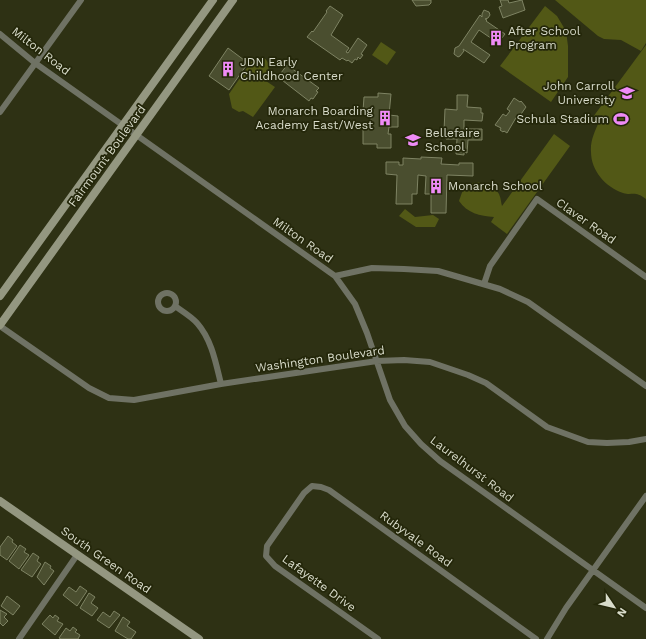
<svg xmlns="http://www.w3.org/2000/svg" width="646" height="639" font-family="'Work Sans',sans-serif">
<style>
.green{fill:#525816}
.building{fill:#4a4e2f;stroke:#7e8363}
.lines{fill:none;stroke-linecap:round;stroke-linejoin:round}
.minor{stroke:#6f7264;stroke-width:6}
.secondary{stroke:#949781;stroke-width:8}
.labels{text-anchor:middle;stroke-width:3.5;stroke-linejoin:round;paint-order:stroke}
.poi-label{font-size:12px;fill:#d8dbca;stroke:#24270a;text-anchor:start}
.street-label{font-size:12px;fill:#d8dbca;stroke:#24270a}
</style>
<rect width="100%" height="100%" fill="#2e3114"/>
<path class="green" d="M555 0H646V43L641 51 621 40 604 39 598 36Z
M545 6 557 16 566 31 568 46V77L551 102 500 66Z
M381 42 396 52 387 65 372 55Z
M646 45V199C634 190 633 196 623 193 605 187 591 170 591 152 590 141 595 131 599 122L593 117Z
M263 57C272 63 268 71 266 81L275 87 253 117 243 111 239 112 232 108 229 94 251 62Z
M554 134 570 146 507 234 491 222 494 217C480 216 467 213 459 201 461 196 462 190 466 187 475 178 493 184 499 194 501 198 501 203 502 206Z
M405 209 415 217 433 215 439 219 435 227H416L399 216Z"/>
<path class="building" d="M412 0H431V3L429 5 416 6Z
M500 0H508L509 3 522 0 525 10 503 18 499 7 502 6Z
M330 6 343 15 331 35 349 48 346 52 348 53 358 38 367 45 361 54 363 55 360 59 358 57 357 60 355 59 352 63 348 60 347 61 342 58 340 60 307 37 312 31 313 32 327 12 326 11Z
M484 10 489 12 490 15 488 18 485 19 487 20 486 21 505 34 498 43 479 30 471 42 490 55 484 63 463 49 464 51 460 56 458 57 454 54 455 48 459 46 480 15 482 17V14Z
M228 48 248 63 229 90 209 76Z
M287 65 319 88 316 91 318 92 313 99 311 98 309 101 278 77Z
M378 93 391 94 389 115 398 116V127H389L388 134H391V148H377V144H363V129H371V112L363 111 364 97H378Z
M457 95H468L467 107 481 108V113H483L482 121 464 120V129H482V140H468L467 153 464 152V155L456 154 457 139H446V132L444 131 445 109 457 110Z
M514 98 520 102 521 101 526 107 519 117 517 116 507 133 504 131 503 132 500 130 501 128 495 125 503 114 506 116 510 111 507 109Z
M421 157 442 158 441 164 459 165V163H473V176L447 175 446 213H431V194H425L426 176 418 175 417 194H412V204H396L397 175 386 174V162H399V165H403V158L421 159Z
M8 536 13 540 12 542 17 546 7 560 0 555V547Z
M20 545 26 549 24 552 29 555 19 569 9 561Z
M33 553 39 557 37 561 41 564 32 577 21 570Z
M45 562 51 566 50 568 54 571 44 585 37 577Z
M80 586 87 591 77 606 63 595 69 587 76 592Z
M89 593 95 597 91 603 98 608 92 616 80 608Z
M7 596 20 606 13 615 1 606Z
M0 610 7 614 4 617 8 621 3 626 0 623Z
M114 611 120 615 109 628 97 620 103 612 110 617Z
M50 615 53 618 55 615 59 618 57 621 63 624 55 635 42 624Z
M123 617 130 622 127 626 136 632 131 639H128L115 631Z
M73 627 77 630 75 632 80 635 78 639H61L59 638 66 628 70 631Z"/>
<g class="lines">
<path class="minor" d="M0 34 35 63 335 276 372 268 404 269 438 271 500 289 528 302 646 386
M0 112 81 0
M335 276 355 304 367 333 390 400 405 426 421 444 440 461 646 608
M484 284 490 266 537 199 646 277
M158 302a9 9 0 1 1 18 0a9 9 0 1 1-18 0Z
M175 306C182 311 192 317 197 323 212 340 216 364 221 384
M0 326 89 388 109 398 134 400 221 384 377 361 404 360 430 362 468 375 486 383 547 427 588 442 607 443 629 442 646 439
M19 639 77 555
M378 639 275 566 266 556 267 546 304 493 312 486 321 487 329 490 536 639
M547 639 566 608 646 496"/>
<path class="secondary" d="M0 296 213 0
M0 325 233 0
M0 501 199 639"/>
</g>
<defs>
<g id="building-bare" transform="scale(1.2)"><path d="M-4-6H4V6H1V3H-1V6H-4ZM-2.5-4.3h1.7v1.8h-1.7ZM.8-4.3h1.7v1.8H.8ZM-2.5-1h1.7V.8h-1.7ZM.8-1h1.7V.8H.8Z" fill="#ef8bf7" stroke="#24270a" stroke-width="2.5" paint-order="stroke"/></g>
<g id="university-bare" transform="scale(1.2)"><path d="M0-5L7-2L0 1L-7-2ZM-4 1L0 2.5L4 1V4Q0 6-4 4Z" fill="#ef8bf7" stroke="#24270a" stroke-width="2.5" paint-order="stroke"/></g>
<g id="stadium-bare" transform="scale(1.2)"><path d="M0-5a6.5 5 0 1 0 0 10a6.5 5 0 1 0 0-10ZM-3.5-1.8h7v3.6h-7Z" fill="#ef8bf7" stroke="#24270a" stroke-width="2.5" paint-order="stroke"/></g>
<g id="school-bare" transform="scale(1.2)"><path d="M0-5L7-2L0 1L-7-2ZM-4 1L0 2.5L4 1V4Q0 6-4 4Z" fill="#ef8bf7" stroke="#24270a" stroke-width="2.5" paint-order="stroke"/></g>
</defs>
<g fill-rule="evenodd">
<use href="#building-bare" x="496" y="38"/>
<use href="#building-bare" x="228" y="69"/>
<use href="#university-bare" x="627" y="93"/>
<use href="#building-bare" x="385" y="118"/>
<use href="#stadium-bare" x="621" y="119"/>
<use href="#school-bare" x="413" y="140"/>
<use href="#building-bare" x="436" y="186"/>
</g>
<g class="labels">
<g class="poi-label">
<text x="508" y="35">After School<tspan x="508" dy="14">Program</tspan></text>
<text x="240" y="66">JDN Early<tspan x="240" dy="14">Childhood Center</tspan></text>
<text x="615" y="90" text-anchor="end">John Carroll<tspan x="615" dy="14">University</tspan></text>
<text x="373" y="115" text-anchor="end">Monarch Boarding<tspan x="373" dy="14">Academy East/West</tspan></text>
<text x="609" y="123" text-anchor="end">Schula Stadium</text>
<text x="425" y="137">Bellefaire<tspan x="425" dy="14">School</tspan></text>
<text x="448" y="190">Monarch School</text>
</g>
<g class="street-label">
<text transform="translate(41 51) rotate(38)" y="4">Milton Road</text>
<text transform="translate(107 156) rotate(-54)" y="4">Fairmount Boulevard</text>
<text transform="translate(586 221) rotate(35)" y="4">Claver Road</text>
<text transform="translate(303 240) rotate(35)" y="4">Milton Road</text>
<text transform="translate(320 359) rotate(-8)" y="4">Washington Boulevard</text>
<text transform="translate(472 469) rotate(37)" y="4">Laurelhurst Road</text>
<text transform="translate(416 539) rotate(36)" y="4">Rubyvale Road</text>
<text transform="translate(106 560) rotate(35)" y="4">South Green Road</text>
<text transform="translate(319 583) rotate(36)" y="4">Lafayette Drive</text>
</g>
</g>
<g transform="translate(614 607) rotate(125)" stroke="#24270a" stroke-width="3" paint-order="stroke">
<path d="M0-3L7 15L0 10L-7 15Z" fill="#d8dbca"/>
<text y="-6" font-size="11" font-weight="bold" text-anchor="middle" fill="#d8dbca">N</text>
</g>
</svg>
